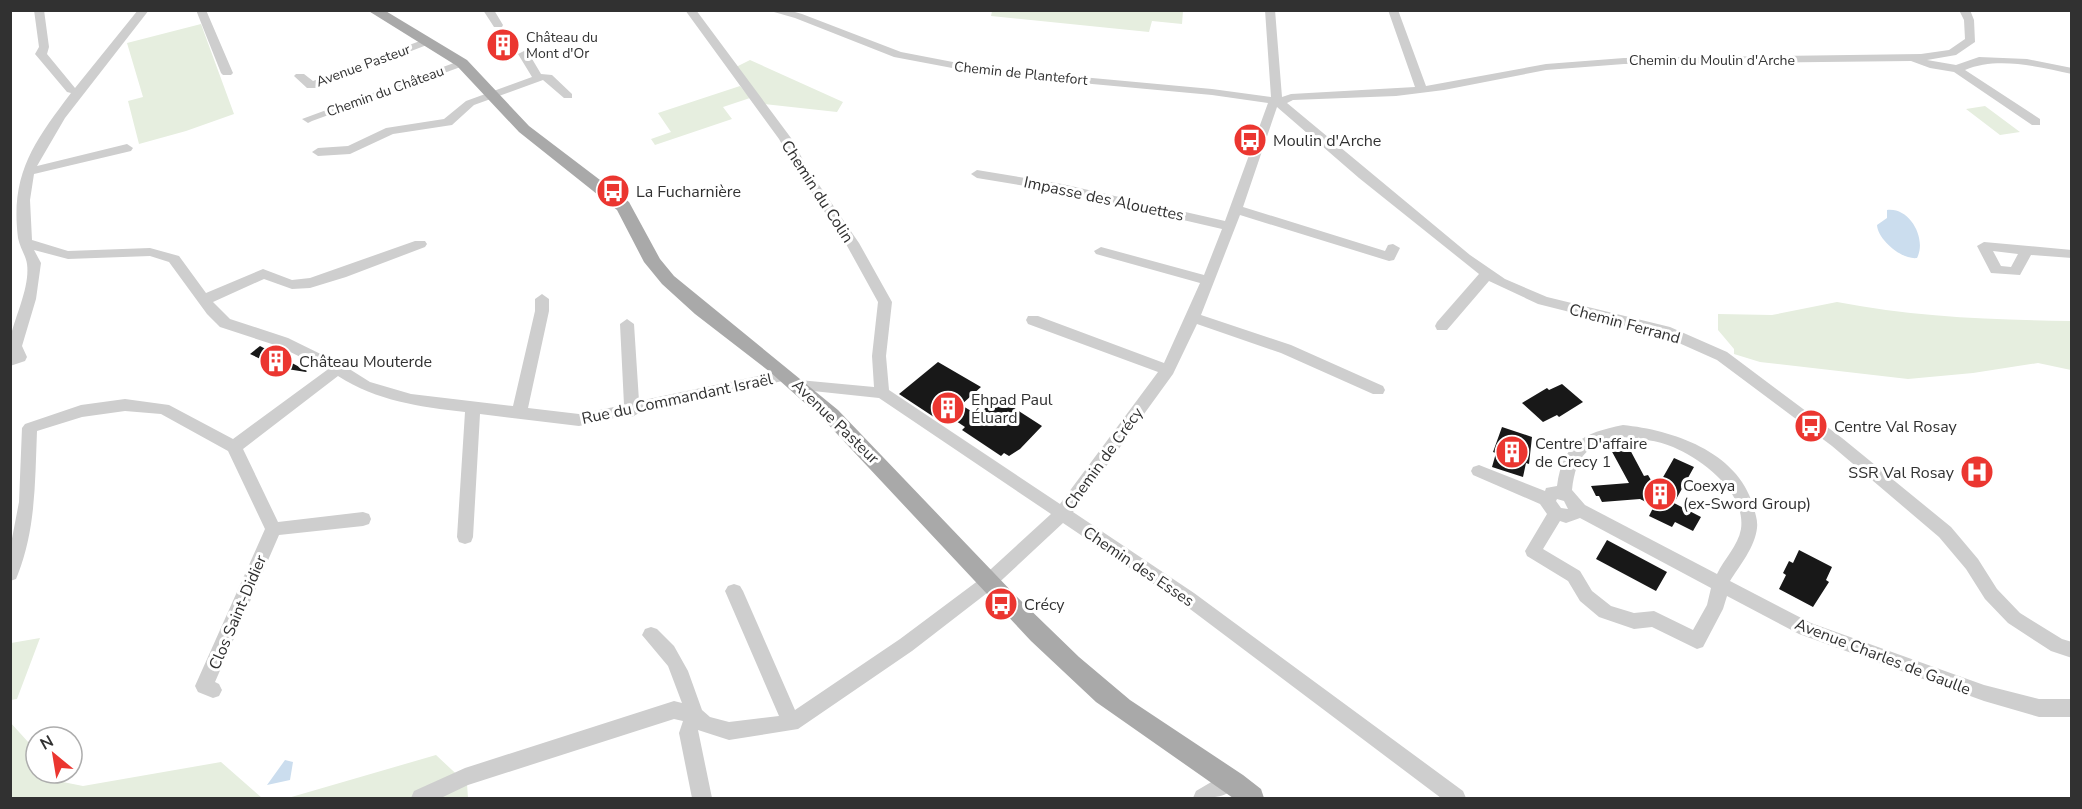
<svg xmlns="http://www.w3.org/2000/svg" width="2082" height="809" font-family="'Nunito Sans',sans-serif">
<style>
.green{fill:#e6eedf}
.water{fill:#cbddee}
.building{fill:#181818}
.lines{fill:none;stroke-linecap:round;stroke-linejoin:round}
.minor{fill:#cecece;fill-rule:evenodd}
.major{fill:#a9a9a9;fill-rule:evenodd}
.labels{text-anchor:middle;stroke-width:6;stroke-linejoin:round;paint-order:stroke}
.far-poi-label{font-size:14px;fill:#313131;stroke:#fff;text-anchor:start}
.far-street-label{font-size:14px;fill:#313131;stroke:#fff}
.poi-label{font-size:16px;fill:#313131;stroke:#fff;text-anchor:start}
.street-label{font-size:16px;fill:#313131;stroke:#fff}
</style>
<rect width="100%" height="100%" fill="#fff"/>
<path class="green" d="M992 11 1183 10V11L1182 24 1152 21 1149 32 991 16Z
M201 24 234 114 186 131 139 144 128 101 143 97 127 43Z
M750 60 843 102 837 112 764 104 736 67Z
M740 86 750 98 723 107 732 119 655 145 651 139 671 132 658 113Z
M1985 106 2020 132 2000 135 1966 109Z
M1837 302C1914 317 1993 320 2071 321V370L2038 363 1973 373 1908 379 1760 362 1734 354V349L1718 330V314L1772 315Z
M40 638 17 699 11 700V643Z
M10 722 29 743 38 777 83 786 221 762 262 798H11Z
M436 755 467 784 468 798H288Z"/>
<path class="water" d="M1887 210C1910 207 1927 239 1917 258 1902 260 1878 240 1877 225L1887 218Z
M285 760 293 762 290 780 267 785Z"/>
<path class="building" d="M501 34 510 46 498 50 488 38Z
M260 346 307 371 306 372 268 366 267 362 250 354Z
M938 362 981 387 961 405 978 415 997 397 1042 426 1020 449 1009 456 1004 453 1001 456 962 430 965 427 947 415 940 421 899 394Z
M1562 384 1583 402 1559 417 1557 415 1543 422 1522 403 1547 388 1549 390Z
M1502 427 1532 437 1529 464 1526 463 1523 477 1492 467 1496 453 1493 452Z
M1628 446 1644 476 1648 475 1651 480 1662 479 1674 458 1694 467 1674 503 1701 517 1693 531 1675 522 1672 527 1649 516 1654 506 1640 499 1602 502 1599 496H1596L1591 486 1629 483 1610 448Z
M1607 540 1667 572 1656 591 1596 559Z
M1799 550 1832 567 1826 580 1829 582 1813 607 1779 589 1786 575 1783 573 1789 561 1793 563Z"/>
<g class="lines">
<path class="minor" d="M34 10H44L49 47 47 54 75 88 138 10H149L65 118 37 166 127 144 133 148 131 151 34 174 30 200 32 240 68 251 150 248 179 256 206 293 263 269 292 280 310 278 415 241H425L427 244 425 247 346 277 310 288 292 289 264 279 213 302 230 319 288 338 343 365 370 382 411 394 513 406 535 311V299L542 294 549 299V311L528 408 579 414 624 405 620 324 627 319 634 324 639 401 787 370 794 375 787 380 639 413 632 417 627 415 579 426 480 414 473 537 471 542 465 544 459 542 457 537 465 412C420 407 377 401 338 376L243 449 278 522 363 512 369 514 371 519 369 524 363 526 279 535 215 682 219 684 222 690 219 696 213 698 198 692 195 686 265 529 228 451 161 414 125 411 82 417 37 431C35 480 36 528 18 574L16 579 10 581V549L19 502 22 428 25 424 81 405 125 399 169 405 233 439 327 370 278 346 220 327 207 314 169 262 150 256 68 259 34 250 41 263 36 299 22 346 27 357 25 361 10 366C10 356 9 346 11 335 16 314 30 286 27 264 26 256 20 248 18 238 10 174 34 142 71 93L67 92 35 54 39 47Z
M196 10H206L233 73 231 75H223L221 73Z
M483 10H494L503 25 502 27H494Z
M685 10H696L791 138 808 169 859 243 892 302 886 356 889 390 1060 504 1158 372 1028 324 1026 320 1028 316H1038L1164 363 1200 283 1096 254 1094 251 1101 247 1204 275 1222 229 1062 192 977 178 971 174 977 170 1062 184 1225 221 1268 103 1212 95 984 74 894 57 795 18 767 10H788L802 14 901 52 984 68 1212 89 1271 97 1265 10H1275L1282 97 1291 94 1415 87 1388 10H1398L1426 86 1546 64 1624 58 1921 54 1949 50 1965 39 1964 20 1959 10H1970L1974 20 1975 42 1956 55 1927 60 1956 65 1979 57 2027 59 2072 68V74C2038 67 1998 56 1965 70L2040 119V125H2032L1954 72 1930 68 1911 61 1624 64 1546 70 1444 90 1396 96 1293 100 1287 103 1470 255 1505 279 1547 297 1670 327 1727 352 1842 438 1951 527 1978 559 1997 589 2020 613 2062 639 2072 642V658L2051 651 2008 623 1985 599 1966 569 1939 537 1832 446 1717 360 1661 335 1538 304 1489 281 1447 330H1437L1435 326 1437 322 1479 274 1359 178 1277 107 1243 207 1385 251 1388 245 1393 244 1400 248 1394 260 1389 261 1240 215 1201 315 1291 345 1383 386 1385 390 1383 394H1373L1281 353 1197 324 1173 374 1073 512 1194 593 1463 791 1466 798H1441L1182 603 1063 523 991 590 912 651 798 729 729 740 698 730 712 798H692L679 733 683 721 674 719 468 785 441 798H411L414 791 465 768 674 701 682 703 668 666 642 635 645 629 651 627 657 629 674 646 688 671 702 710 710 717 729 722 779 716 725 591 728 586 734 584 740 586 743 591 795 710 900 639 979 580 1051 514 879 398 794 389 792 385 799 380 874 387 872 356 878 302 846 244 796 169 779 139Z
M428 38 433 41 432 43 315 88H307L294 76 296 74H304L313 81Z
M524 51 528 52 541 74 552 75 572 94V98H564L543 80 474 105 452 125 393 134 350 154 318 156 312 152 318 148 348 146 386 128 444 119 466 101 532 77 518 54Z
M462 60 468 63 466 65 312 121 308 123 302 119Z
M1984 242 2072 250V258L2031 255 2020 275 1991 273 1977 246ZM1993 251 2018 254 2011 267 2001 266Z
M1623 425C1672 430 1737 451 1753 505 1755 513 1758 520 1757 528 1755 547 1740 565 1730 581L1811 623 1984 685 2039 699H2072V717H2039L1984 701 1799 634 1727 596 1723 609 1703 647 1697 649 1652 627 1634 629 1599 617 1580 601 1568 581 1527 556 1525 551 1547 514 1540 504 1473 475 1471 471 1473 467 1479 465 1545 491 1546 488 1557 486C1563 443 1583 433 1623 425ZM1623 437C1640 439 1657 440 1673 447 1703 460 1746 492 1741 529 1738 546 1724 559 1717 574L1585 505 1572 490C1576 454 1588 444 1623 437ZM1557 499 1564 501 1568 509 1561 508 1556 501ZM1580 518 1711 588 1707 605 1693 630 1654 611 1634 613 1611 606 1592 591 1580 571 1543 549 1560 521 1566 523Z
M1230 771 1237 773 1240 780C1231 799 1211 798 1193 798L1196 791Z"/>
<path class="major" d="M367 10H384L467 60 529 126 629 202 660 259 674 276 838 410 1016 596 1079 657 1130 700 1243 775 1261 789 1264 798H1233L1096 702 1031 641 824 420 770 372 695 314 662 284 644 262 617 210 519 132 457 66Z"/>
</g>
<defs>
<g id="building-disc" transform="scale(1.725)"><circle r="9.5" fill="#eb3630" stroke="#fff"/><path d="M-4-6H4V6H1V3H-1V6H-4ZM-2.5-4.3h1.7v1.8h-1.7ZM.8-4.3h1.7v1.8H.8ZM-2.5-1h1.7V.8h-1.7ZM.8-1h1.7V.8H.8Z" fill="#fff"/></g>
<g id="bus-disc" transform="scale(1.725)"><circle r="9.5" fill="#eb3630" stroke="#fff"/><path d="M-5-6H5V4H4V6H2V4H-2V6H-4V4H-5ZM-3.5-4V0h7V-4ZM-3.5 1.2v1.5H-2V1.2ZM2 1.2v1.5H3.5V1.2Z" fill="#fff"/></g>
<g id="hospital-disc" transform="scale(1.725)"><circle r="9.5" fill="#eb3630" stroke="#fff"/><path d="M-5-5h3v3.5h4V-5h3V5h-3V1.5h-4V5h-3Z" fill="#fff"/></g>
</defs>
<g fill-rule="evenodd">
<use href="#building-disc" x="503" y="45"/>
<use href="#bus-disc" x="1250" y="140"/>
<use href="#bus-disc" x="613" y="191"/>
<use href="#building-disc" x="276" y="361"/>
<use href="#building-disc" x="948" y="408"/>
<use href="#bus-disc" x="1811" y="426"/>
<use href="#building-disc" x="1512" y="452"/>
<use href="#hospital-disc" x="1977" y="472"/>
<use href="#building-disc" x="1660" y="494"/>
<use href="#bus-disc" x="1001" y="604"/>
</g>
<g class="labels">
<g class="far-poi-label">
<text x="526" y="42">Château du<tspan x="526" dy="16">Mont d'Or</tspan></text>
</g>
<g class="far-street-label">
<text x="1712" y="65">Chemin du Moulin d'Arche</text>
<text transform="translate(363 65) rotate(-20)" y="5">Avenue Pasteur</text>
<text transform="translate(1021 73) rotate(6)" y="5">Chemin de Plantefort</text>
<text transform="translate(385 91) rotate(-20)" y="5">Chemin du Château</text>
</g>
<g class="poi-label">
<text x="1273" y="146">Moulin d'Arche</text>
<text x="636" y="197">La Fucharnière</text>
<text x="299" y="367">Château Mouterde</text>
<text x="971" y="405">Ehpad Paul<tspan x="971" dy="18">Éluard</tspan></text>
<text x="1834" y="432">Centre Val Rosay</text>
<text x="1535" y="449">Centre D'affaire<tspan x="1535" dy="18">de Crecy 1</tspan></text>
<text x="1954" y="478" text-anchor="end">SSR Val Rosay</text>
<text x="1683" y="491">Coexya<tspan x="1683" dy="18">(ex-Sword Group)</tspan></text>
<text x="1024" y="610">Crécy</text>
</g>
<g class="street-label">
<text transform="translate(818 191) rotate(57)" y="6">Chemin du Colin</text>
<text transform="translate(1104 198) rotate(12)" y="6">Impasse des Alouettes</text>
<text transform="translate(1625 323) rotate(15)" y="6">Chemin Ferrand</text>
<text transform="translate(677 398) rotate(-12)" y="6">Rue du Commandant Israël</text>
<text transform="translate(836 421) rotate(44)" y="6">Avenue Pasteur</text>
<text transform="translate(1103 458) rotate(-54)" y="6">Chemin de Crécy</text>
<text transform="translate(1139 566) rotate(34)" y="6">Chemin des Esses</text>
<text transform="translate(237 612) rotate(-67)" y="6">Clos Saint-Didier</text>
<text transform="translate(1883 656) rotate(21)" y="6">Avenue Charles de Gaulle</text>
</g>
</g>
<rect width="2082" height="809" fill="none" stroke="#313131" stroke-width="24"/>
<g transform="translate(54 755) rotate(330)"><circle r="28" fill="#ffffff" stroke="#adadad" stroke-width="1.5"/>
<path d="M0-4.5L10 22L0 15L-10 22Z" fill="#eb3630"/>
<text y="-9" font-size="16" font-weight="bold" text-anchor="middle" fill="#313131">N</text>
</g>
</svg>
